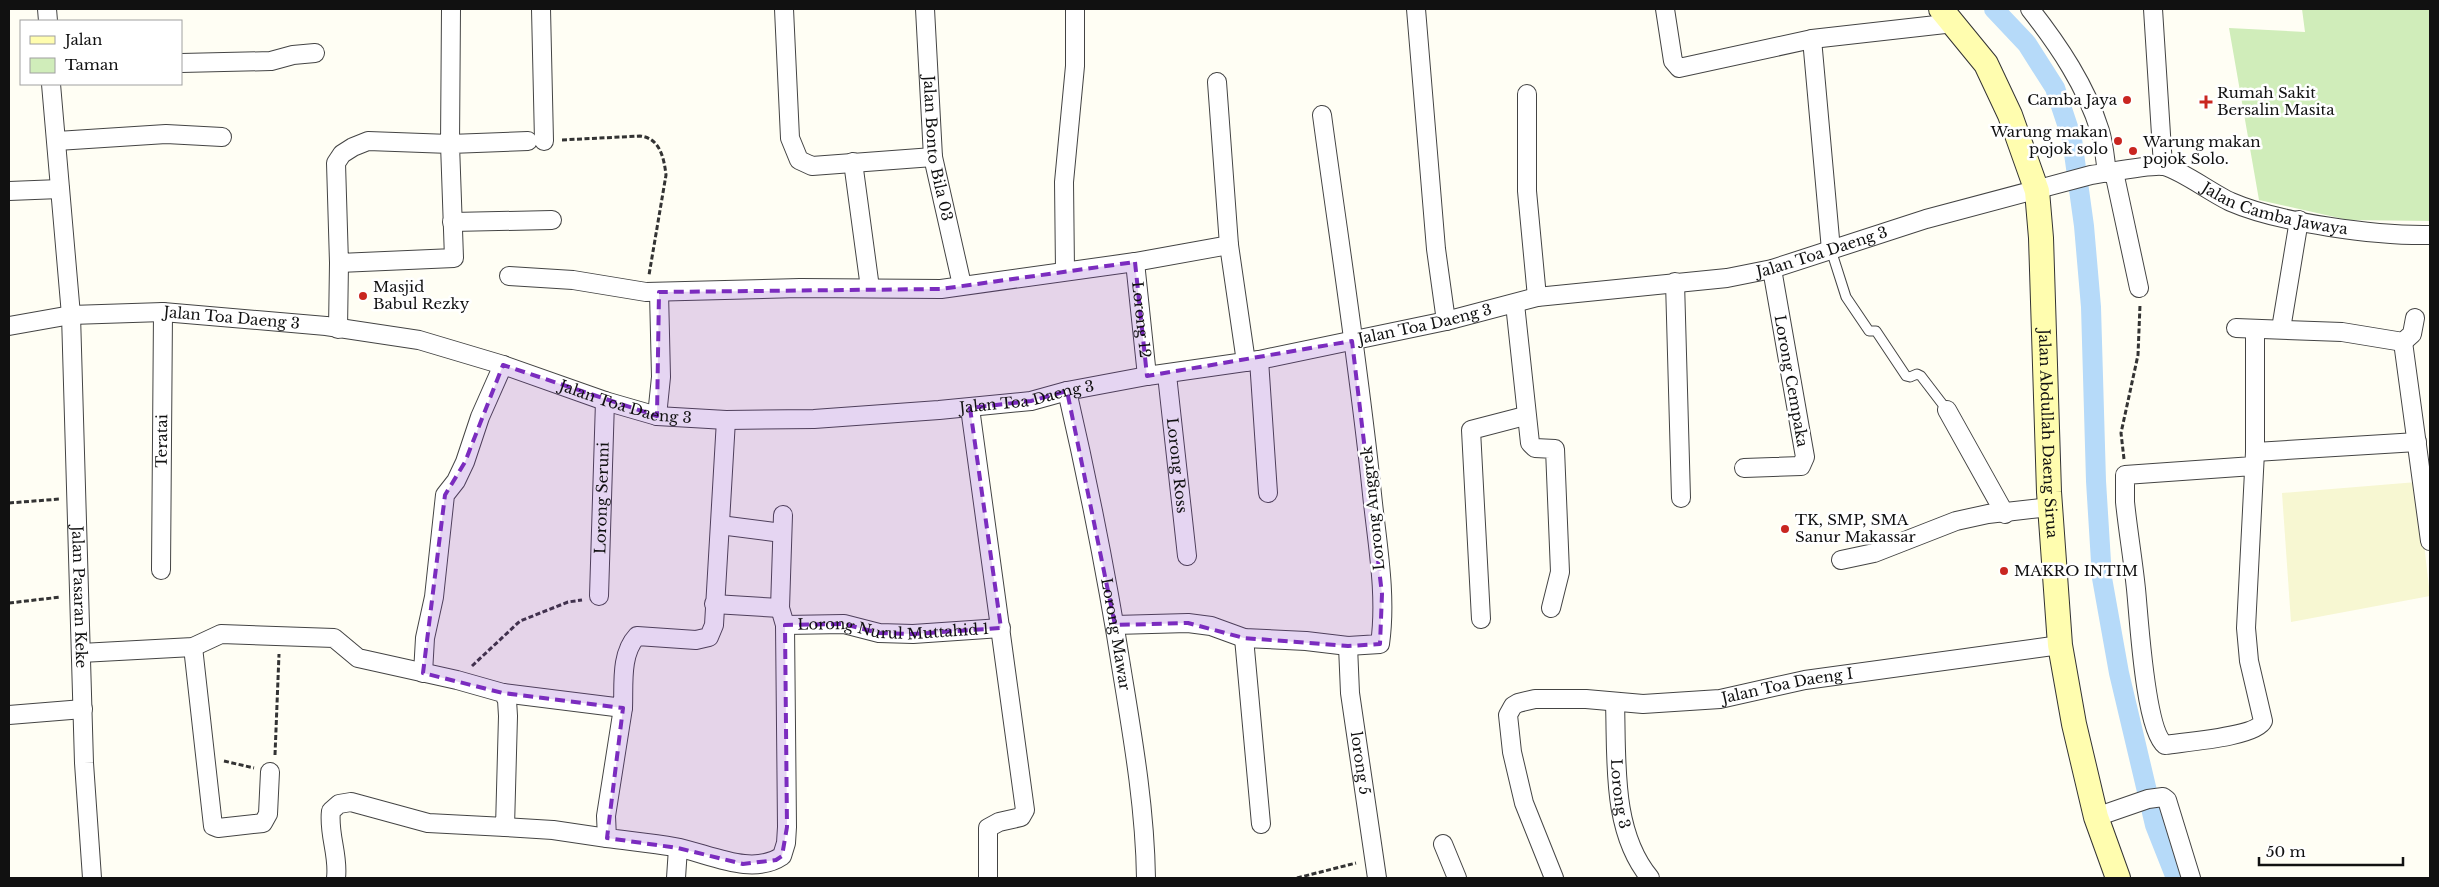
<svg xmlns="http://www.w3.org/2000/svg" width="2439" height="887" font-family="'Libre Baskerville',serif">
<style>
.farmland{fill:#f7f7d2}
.green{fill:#d0edba}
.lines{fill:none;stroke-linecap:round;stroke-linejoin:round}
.canal{stroke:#b6daf9;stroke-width:20}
.lane-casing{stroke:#444;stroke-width:11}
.street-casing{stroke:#444;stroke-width:20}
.secondary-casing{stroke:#333;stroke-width:26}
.path{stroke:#333;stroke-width:3;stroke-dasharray:5 2.5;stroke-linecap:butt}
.lane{stroke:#fff;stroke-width:9}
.street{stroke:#fff;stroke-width:18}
.secondary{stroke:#fffdaf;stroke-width:24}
.marked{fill:#7b2cbf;fill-opacity:0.2;stroke:#7b2cbf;stroke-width:4;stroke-dasharray:10 6;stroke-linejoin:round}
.poi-dot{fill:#c92620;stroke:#fff;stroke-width:2}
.labels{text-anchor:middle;stroke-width:5;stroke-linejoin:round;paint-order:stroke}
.poi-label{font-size:15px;fill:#111;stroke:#fff;text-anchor:start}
.street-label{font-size:15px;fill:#111;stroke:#fff}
</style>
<rect width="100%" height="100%" fill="#fffef4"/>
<path class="farmland" d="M2417 482 2430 596 2291 622 2282 493Z"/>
<path class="green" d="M2302 9H2430V221L2348 220 2259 200 2229 28 2305 32Z"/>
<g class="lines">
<path class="canal" d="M1994 9 2027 44 2055 88 2072 139 2084 226 2091 307 2096 481 2102 578 2119 673 2155 825 2176 878"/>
<g class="lane-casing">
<path id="lane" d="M1831 250 1846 297 1869 331H1876L1906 376 1910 377 1917 374 1921 376 1947 410"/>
</g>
<g class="street-casing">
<g id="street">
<path d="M47 9 48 21"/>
<path d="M451 9 450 144 454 258 339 263 336 163 342 154 353 147 368 141 450 144 528 141"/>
<path d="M541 9 544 141"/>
<path d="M784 9 790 138 799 160 812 166 933 157"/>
<path id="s1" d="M925 9 933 157 962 285"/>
<path d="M1416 9 1436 249 1446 321"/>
<path d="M1665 9 1673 61 1679 68 1812 39 1954 23"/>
<path d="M2030 9C2059 46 2086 86 2100 131 2104 144 2105 159 2107 173"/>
<path d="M2153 9 2163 166"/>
<path d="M1812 39 1831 250"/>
<path d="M181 63 271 61 293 55 315 53"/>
<path d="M1217 82 1229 245 1246 362"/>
<path id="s2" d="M51 84 71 315 84 763 92 878"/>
<path d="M1527 94V191L1537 297"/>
<path d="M57 141 166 134 222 137"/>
<path d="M853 162 870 288"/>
<path d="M2114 172 2139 288"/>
<path d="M9 191 60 189"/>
<path d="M452 222 552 220"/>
<path id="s3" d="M1135 262 1147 376"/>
<path d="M1065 270 1064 182 1075 66V9"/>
<path d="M509 276 573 280 646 292 800 288 941 289 1135 262 1229 245"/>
<path d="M1675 282 1681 498"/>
<path d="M1515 304 1530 443 1535 448 1555 449 1560 572 1551 608"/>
<path id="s4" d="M9 326 71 315 163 312 326 326 419 340 503 365 605 401 657 416 726 420 814 419 939 410 1031 401 1067 391 1147 376 1259 360 1446 321 1537 297 1727 278 1772 269 1926 219 2091 175C2107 173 2151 164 2164 166 2181 170 2213 194 2231 202 2279 223 2377 236 2430 235"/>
<path d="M2236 328 2342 332 2403 342 2412 334 2415 318"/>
<path d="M338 329 339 263"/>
<path d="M2281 329 2299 220"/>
<path d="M2403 342 2430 541"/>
<path d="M1259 360 1268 493"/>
<path id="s5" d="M1167 375 1187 556"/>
<path id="s6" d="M1067 391C1089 486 1108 582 1123 678 1134 745 1145 811 1146 878"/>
<path d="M970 408 1025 810 1021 817 999 822 988 828V878"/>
<path d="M1947 410 2005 514"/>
<path d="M657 416 661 377 659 292"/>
<path d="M2255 452 2417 442"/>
<path d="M2253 466 2125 475V502C2128 531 2133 560 2136 589 2139 618 2145 730 2165 745 2183 742 2256 737 2263 721L2249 661 2246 628 2255 452V329"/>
<path d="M1744 468 1801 466 1805 457 1772 269"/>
<path d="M720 525 782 533"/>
<path d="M1841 560 1874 553 1956 521 1988 514 2050 507"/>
<path id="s7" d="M161 570 163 312"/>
<path id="s8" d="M599 596 605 401"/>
<path d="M714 604 780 608"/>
<path d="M1481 619 1471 430 1525 416"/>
<path id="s9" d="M785 625 844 624 879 633 913 634 1001 628"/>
<path d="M1115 625 1188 623 1211 626 1244 638 1306 641 1348 646 1380 644C1387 595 1377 543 1372 494 1359 367 1339 241 1322 115"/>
<path d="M1244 638 1261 824"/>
<path id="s10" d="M1348 646 1350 693 1377 878"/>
<path d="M193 647 213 826 218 828 263 823 268 814 270 772"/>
<path d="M81 653 193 647 221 634 334 638 358 658 457 680 503 693 507 700 508 716 505 827 428 823 351 802 339 804 331 811C328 834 339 855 336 878"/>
<path d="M423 673 425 638 434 597 445 495 456 481 465 462 480 417 503 365"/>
<path d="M503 693 623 708C624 685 620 654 637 636L696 640 709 637 714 625 726 420"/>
<path id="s11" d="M1615 703C1617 760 1611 831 1650 878"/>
<path d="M623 708 606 816 607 838C629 841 652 843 675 847 708 853 751 877 782 856L786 843 787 827 785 625 780 608 783 515"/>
<path d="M9 715 83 709"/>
<path d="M2096 817 2148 799 2163 797 2167 800 2191 878"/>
<path d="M505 827 553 830 607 838"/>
<path d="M1443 844 1457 878"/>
<path d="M676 878 678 848"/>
<path id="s12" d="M1554 878 1524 803 1512 752 1508 715 1513 706 1518 703 1535 699H1586L1643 704 1720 699 1805 680 2060 645"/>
</g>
</g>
<g class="secondary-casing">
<g id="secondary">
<path id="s13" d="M1941 9 1986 64 2010 115 2037 191 2041 238 2049 492 2060 645 2074 724 2096 817 2118 878"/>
</g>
</g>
<path class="path" d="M562 140 640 136C660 138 664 158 666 175L649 275
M2124 459 2121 433 2138 355 2140 305
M9 503 60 499
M9 603 61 597
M472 666 520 621 568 602 582 600
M275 755 279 654
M224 761 254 768
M1297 878 1356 863"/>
<use href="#lane" class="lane"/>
<use href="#street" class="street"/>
<use href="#secondary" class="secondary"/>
</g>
<path class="marked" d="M1135 262 1147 376 1352 341 1382 594 1380 644 1348 646 1244 638 1188 623 1115 625 1067 391 1031 401 970 408 1001 628 913 634 879 633 844 624 785 625 787 827 782 856 776 860 743 864 678 848 607 838 623 708 503 693 423 673 445 495 465 462 503 365 657 416 659 292 941 289Z"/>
<g class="poi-dot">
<circle cx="2127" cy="100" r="5"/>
<path d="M2203.5 94.5h5v5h5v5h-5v5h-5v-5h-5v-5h5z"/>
<circle cx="2118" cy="141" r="5"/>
<circle cx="2133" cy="151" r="5"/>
<circle cx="363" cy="296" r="5"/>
<circle cx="1785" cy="529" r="5"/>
<circle cx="2004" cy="571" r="5"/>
</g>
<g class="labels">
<g class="poi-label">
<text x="2217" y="98">Rumah Sakit<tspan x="2217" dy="17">Bersalin Masita</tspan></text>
<text x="2117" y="105" text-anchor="end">Camba Jaya</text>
<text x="2108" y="137" text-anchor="end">Warung makan<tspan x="2108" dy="17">pojok solo</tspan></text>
<text x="2143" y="147">Warung makan<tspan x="2143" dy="17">pojok Solo.</tspan></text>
<text x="373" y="292">Masjid<tspan x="373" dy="17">Babul Rezky</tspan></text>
<text x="1795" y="525">TK, SMP, SMA<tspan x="1795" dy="17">Sanur Makassar</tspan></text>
<text x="2014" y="576">MAKRO INTIM</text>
</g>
<g class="street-label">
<text dy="5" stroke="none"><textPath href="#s1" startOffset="140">Jalan Bonto Bila 03</textPath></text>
<text dy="5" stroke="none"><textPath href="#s4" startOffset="2318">Jalan Camba Jawaya</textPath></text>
<text dy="5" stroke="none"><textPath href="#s4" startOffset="1844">Jalan Toa Daeng 3</textPath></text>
<text dy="5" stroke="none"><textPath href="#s4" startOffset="224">Jalan Toa Daeng 3</textPath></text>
<text dy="5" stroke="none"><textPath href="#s3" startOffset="58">Lorong 12</textPath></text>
<text dy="5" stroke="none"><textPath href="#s4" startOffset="1439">Jalan Toa Daeng 3</textPath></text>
<text transform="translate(1791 381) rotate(80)" y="5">Lorong Cempaka</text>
<text dy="5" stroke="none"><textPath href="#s4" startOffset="1034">Jalan Toa Daeng 3</textPath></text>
<text dy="5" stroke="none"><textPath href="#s4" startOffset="629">Jalan Toa Daeng 3</textPath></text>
<text dy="5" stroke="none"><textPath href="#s13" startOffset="451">Jalan Abdullah Daeng Sirua</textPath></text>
<text dy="5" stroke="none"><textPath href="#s7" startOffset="129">Teratai</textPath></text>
<text dy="5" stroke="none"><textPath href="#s5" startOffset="91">Lorong Ross</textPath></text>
<text dy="5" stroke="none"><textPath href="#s8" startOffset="98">Lorong Seruni</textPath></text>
<text transform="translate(1373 508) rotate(-96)" y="5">Lorong Anggrek</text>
<text dy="5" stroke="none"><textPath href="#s2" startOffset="514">Jalan Pasaran Keke</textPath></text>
<text dy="5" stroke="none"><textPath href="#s9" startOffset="109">Lorong Nurul Muttahid 1</textPath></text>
<text dy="5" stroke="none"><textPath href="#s6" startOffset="248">Lorong Mawar</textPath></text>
<text dy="5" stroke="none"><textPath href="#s12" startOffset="458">Jalan Toa Daeng I</textPath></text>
<text dy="5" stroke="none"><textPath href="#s10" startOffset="118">lorong 5</textPath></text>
<text dy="5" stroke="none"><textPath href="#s11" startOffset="91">Lorong 3</textPath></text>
</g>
</g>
<rect width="2439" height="887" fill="none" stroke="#111111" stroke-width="20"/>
<rect x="20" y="20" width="162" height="65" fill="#ffffff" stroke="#a0a0a0"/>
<rect x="30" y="36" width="25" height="8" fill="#fffdaf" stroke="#a0a0a0"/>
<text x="65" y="45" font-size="15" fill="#111111">Jalan</text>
<rect x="30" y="58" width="25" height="15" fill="#d0edba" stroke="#a0a0a0"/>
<text x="65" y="70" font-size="15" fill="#111111">Taman</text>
<path d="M2259 857v8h144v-8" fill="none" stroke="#111111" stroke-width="2.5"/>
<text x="2266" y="857" font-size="15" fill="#111111" stroke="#ffffff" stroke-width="4" paint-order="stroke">50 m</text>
</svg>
